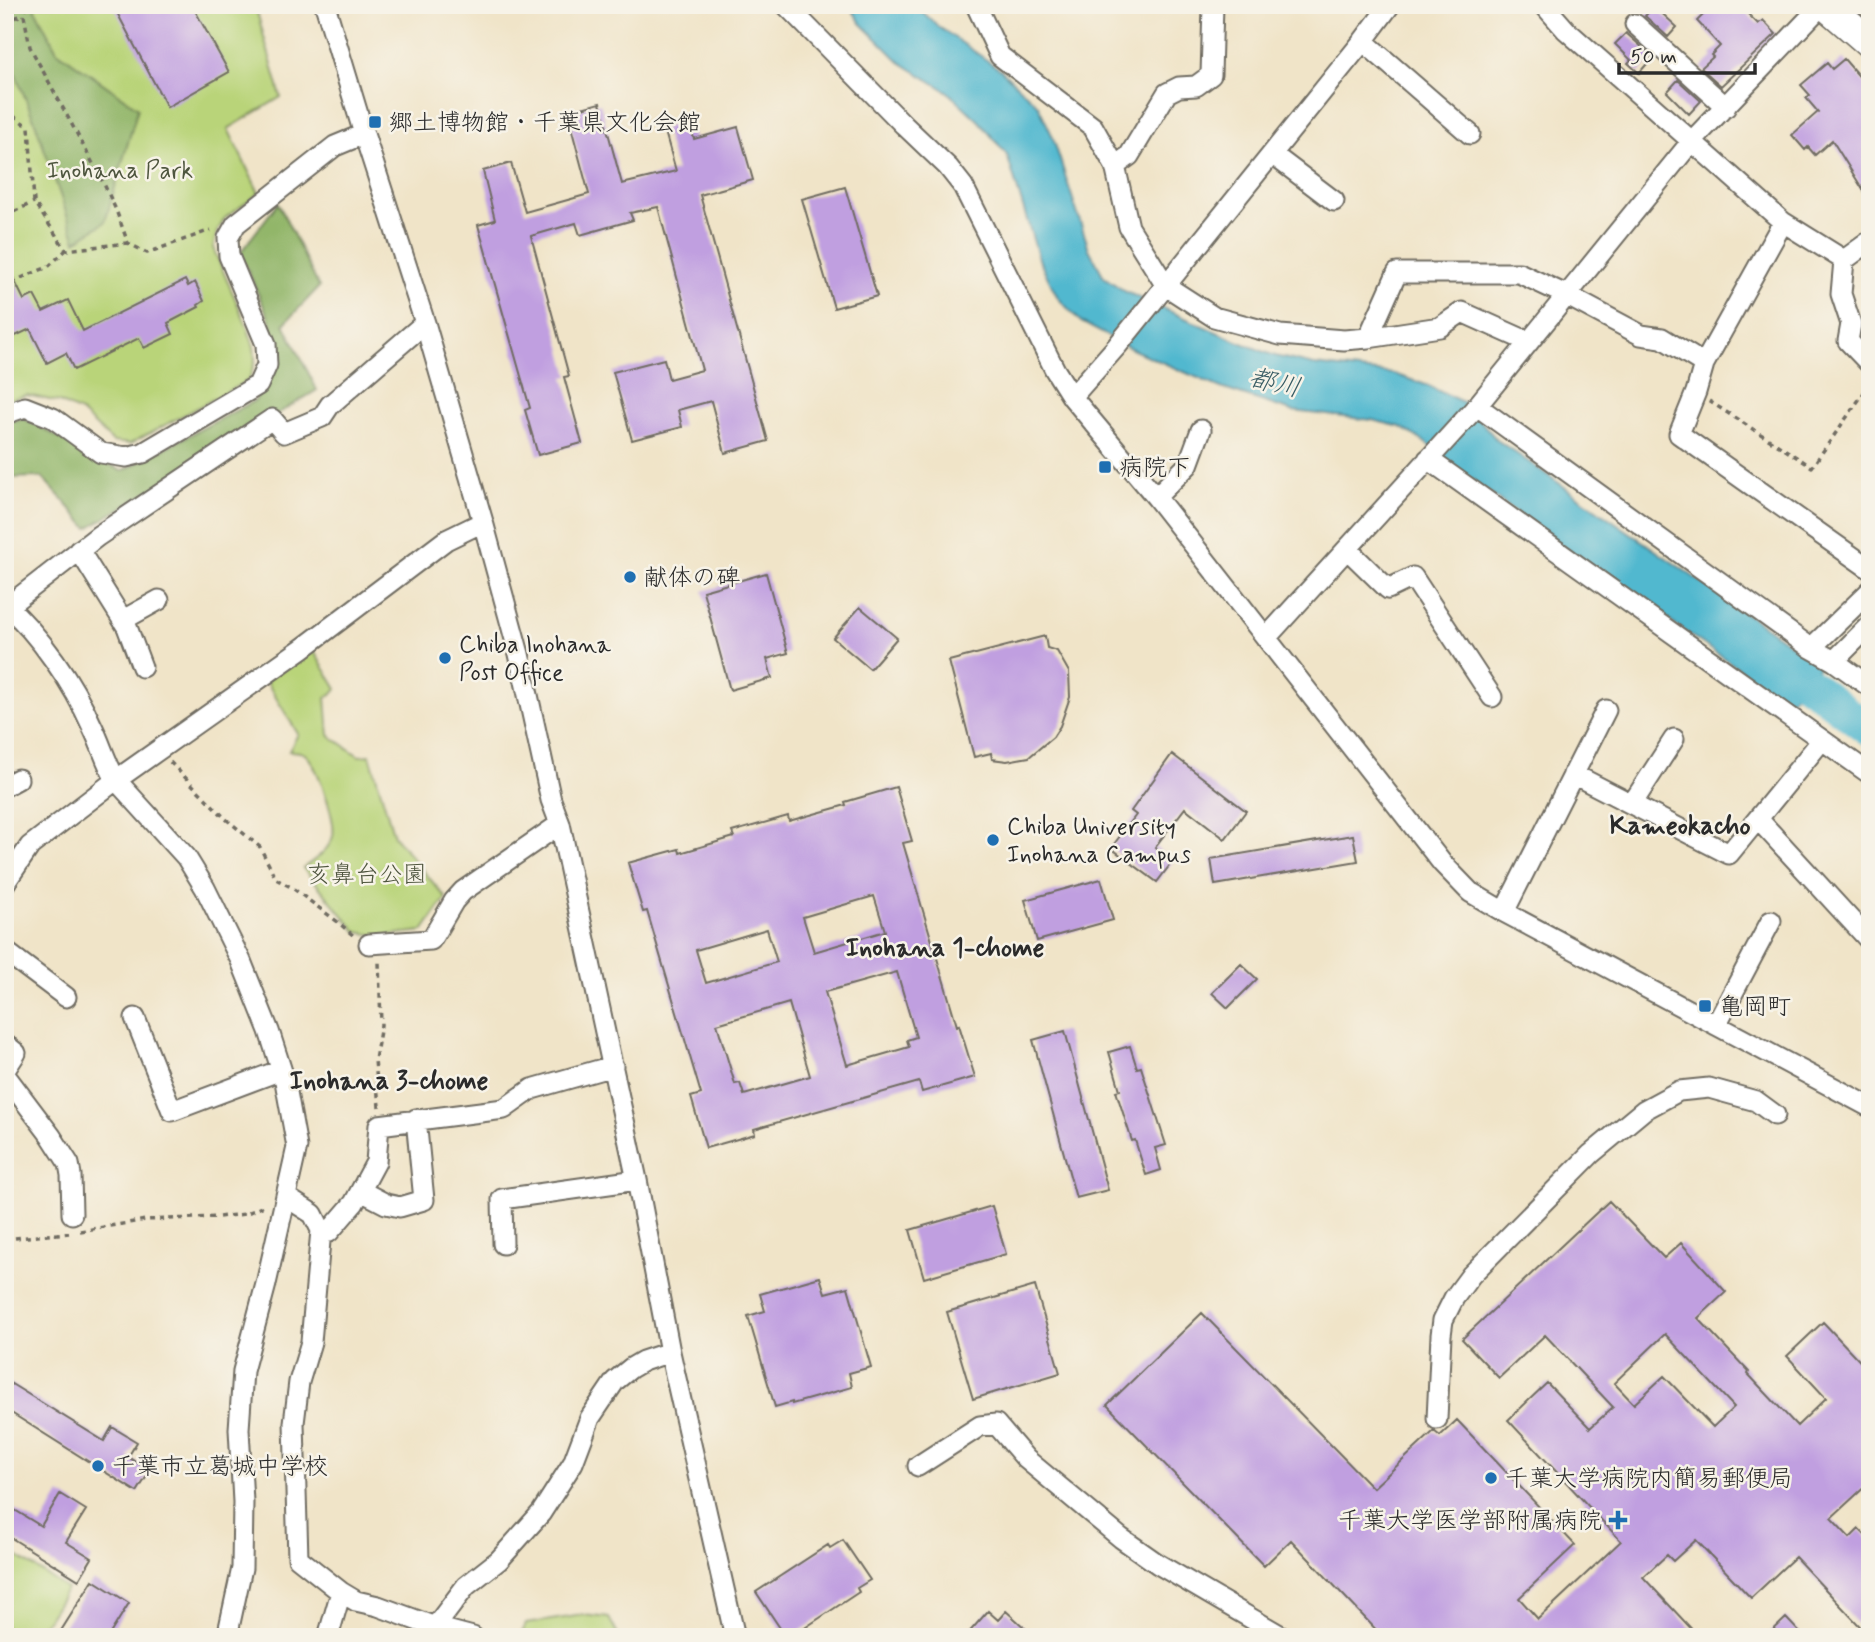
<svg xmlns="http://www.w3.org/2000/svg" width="1875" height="1642" font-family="Mynerve,'Klee One',sans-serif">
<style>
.green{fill:#b9d479;stroke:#728052;stroke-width:2}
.forest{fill:#92b669;stroke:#5e704a;stroke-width:2}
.water{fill:#51b8cf;stroke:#3e727d;stroke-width:2}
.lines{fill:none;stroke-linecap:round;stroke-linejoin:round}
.river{stroke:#51b8cf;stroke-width:33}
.building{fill:#c09fe0;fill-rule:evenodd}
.minor-casing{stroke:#706c62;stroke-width:23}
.highway-casing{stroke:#706c62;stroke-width:33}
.path{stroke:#706c62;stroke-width:3.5;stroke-dasharray:5 5;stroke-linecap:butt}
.minor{stroke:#fff;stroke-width:19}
.highway{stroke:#fff;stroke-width:30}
.poi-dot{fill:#1f6fb2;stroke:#f7f3e8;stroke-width:2.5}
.labels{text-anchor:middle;stroke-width:5;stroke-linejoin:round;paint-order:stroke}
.poi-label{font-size:24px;fill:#2b2b2b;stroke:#f7f3e8;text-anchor:start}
.park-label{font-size:24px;fill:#4e553e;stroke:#f7f3e8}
.water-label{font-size:26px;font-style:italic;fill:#385c64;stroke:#f7f3e8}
.neighbourhood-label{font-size:26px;font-weight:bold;fill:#2b2b2b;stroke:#f7f3e8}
</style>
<rect width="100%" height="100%" fill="#f7f3e8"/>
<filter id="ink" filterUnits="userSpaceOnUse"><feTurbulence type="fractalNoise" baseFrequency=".0143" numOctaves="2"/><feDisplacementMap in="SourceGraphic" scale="14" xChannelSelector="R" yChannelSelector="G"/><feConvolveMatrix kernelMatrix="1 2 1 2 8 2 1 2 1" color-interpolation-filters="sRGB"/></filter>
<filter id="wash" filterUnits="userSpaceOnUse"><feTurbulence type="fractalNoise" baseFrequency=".00686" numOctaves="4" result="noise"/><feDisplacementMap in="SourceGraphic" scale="28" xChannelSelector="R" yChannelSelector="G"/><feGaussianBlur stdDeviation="1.57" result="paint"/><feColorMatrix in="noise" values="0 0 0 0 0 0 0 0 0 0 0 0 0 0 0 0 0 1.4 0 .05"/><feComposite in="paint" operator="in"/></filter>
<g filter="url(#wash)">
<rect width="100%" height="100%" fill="#f0e4c8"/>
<path class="green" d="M5 5H255L281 97 228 129 259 193 225 218 217 232 213 248 247 326 254 347 255 361 249 380 130 444 113 442 81 412 59 402 27 395 5 401Z
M311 647 337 689 326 698 329 735 359 756 370 755 394 836 446 898 423 931 381 936 357 932 303 868C314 860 329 851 333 836 336 820 318 765 305 754 300 751 295 751 289 751L298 734 266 681Z
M5 1548 67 1589 36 1637H5Z
M583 1615 609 1618 619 1637H520L526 1624Z"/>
<path class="forest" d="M5 5H33L57 51 138 108 105 222 76 241 36 125 5 47Z
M278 203 319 287 284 324 317 390 88 528 42 477 5 478V423L23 418 122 471 256 400 272 325 240 253Z"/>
<path class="water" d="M849 5H915L939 27 1001 70 1038 105 1052 135 1089 249 1104 277 1126 292 1237 341 1275 356 1314 365 1394 374 1426 385 1465 403 1497 440 1820 665 1788 702 1583 562 1453 466 1429 445 1401 427 1372 420 1292 411 1221 388 1134 350 1081 322 1058 298 1040 262 1007 155 980 122 948 92 900 62 861 23Z"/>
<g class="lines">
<path class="river" d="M1771 656 1870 730"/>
</g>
<g id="blocks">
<path class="building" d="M113 5H192L229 72 167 107Z
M1713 5H1739L1758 24 1763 20 1776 34 1721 86 1701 68 1713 57 1711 55 1720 46 1697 21Z
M1654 6 1677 27 1668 37 1645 16Z
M1626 33 1653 57 1639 73 1628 63 1631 60 1615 44Z
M1844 59 1870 89V201L1832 140 1815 155 1808 147 1805 150 1792 135 1818 112 1806 98 1810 95 1801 85 1827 63 1832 69Z
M1678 80 1701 101 1689 114 1667 92Z
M600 103 622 184 676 171 664 128 689 121 694 139 738 127 753 180 700 195 768 441 725 453 711 401 678 410 682 427 632 440 613 372 664 359 669 379 702 370 658 207 630 213 633 220 580 235 576 223 531 236 569 376 564 377 582 443 538 455 525 410 530 408 478 225 495 220 483 171 511 163 525 212 589 194 567 112Z
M845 187 877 296 834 308 802 199Z
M5 261 24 300 34 295 43 312 68 300 83 331 185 280 188 286 195 282 204 301 198 305 199 307 168 323 173 334 144 348 139 338 74 370 66 353 47 363 30 329 5 341Z
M766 573 788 653 767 659 772 678 730 690 703 591Z
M860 607 897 638 870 669 833 638Z
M1045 636 1047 648 1057 651 1069 672 1070 697 1060 726 1053 737 1029 757 1007 761 992 759 991 753 974 757 949 661Z
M1172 754 1246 811 1225 839 1185 808 1155 847 1173 861 1157 882 1111 848 1136 815 1131 811Z
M896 787 912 841 903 843 957 1026 959 1025 975 1077 922 1092 919 1082 754 1129 755 1134 706 1148 691 1097 701 1094 647 911 643 912 628 863 679 849 680 853 734 837 732 832 788 816 789 821 846 805 845 802ZM874 896 885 931 814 952 803 917ZM767 929 777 962 706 983 696 950ZM897 972 916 1037 907 1040 909 1047 847 1065 825 992ZM789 1003 810 1076 744 1095 740 1083 735 1084 717 1024Z
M1353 835 1358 861 1215 885 1211 859Z
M1101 879 1113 920 1037 941 1025 900Z
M1241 964 1257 979 1228 1008 1212 993Z
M1065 1031 1108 1190 1076 1198 1033 1040Z
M1130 1046 1137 1068 1141 1067 1166 1145 1155 1148 1161 1170 1146 1175 1135 1140 1132 1141 1116 1091 1120 1090 1109 1052Z
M1609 1201 1664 1258 1681 1243 1726 1292 1698 1318 1749 1372 1748 1374 1797 1426 1826 1398 1787 1356 1823 1322 1870 1372V1482L1831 1518 1850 1538 1859 1529 1870 1540V1637L1795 1557 1751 1598 1696 1540 1673 1561 1667 1555 1643 1577 1699 1637H1383L1291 1540 1264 1566 1107 1405 1202 1313 1373 1488 1434 1431 1440 1436 1457 1420 1575 1545 1519 1598 1538 1619 1621 1541 1508 1420 1547 1383 1590 1428 1613 1407 1545 1335 1499 1378 1462 1339ZM1665 1334 1734 1407 1713 1427 1664 1376 1634 1404 1614 1383Z
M992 1206 1006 1254 924 1278 910 1230Z
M820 1277 825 1293 848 1287 871 1367 849 1373 852 1387 792 1404V1402L775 1407 748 1316 765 1311 760 1294Z
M1035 1286 1060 1373 973 1399 947 1312Z
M5 1380 104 1441 112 1427 137 1442 128 1457 150 1471 137 1492 5 1409Z
M60 1494 86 1510 66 1542 92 1558 79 1580 5 1534V1504L41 1526Z
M843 1540 870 1580 857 1588 859 1592 791 1637H786L756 1592 828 1545 830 1548Z
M93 1580 129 1603 108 1637H57Z
M988 1611 998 1620 1006 1611 1035 1637H965Z
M1786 1618 1804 1637H1766Z"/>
</g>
</g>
<g filter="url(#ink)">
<use href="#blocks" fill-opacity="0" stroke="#706c62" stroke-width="2"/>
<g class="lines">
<g class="minor-casing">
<path id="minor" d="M325 5 364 134 425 323 483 522 519 654 551 800 560 824 637 1180 670 1352 735 1637
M786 5 904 125 948 167 963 186 1055 370 1072 397 1156 497 1442 863 1470 892 1504 912 1870 1107
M976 5 1000 56 1093 127 1115 166 1129 227 1166 286 1214 317 1280 335 1344 340 1368 338 1440 327 1462 312 1529 342
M1544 5 1566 30 1783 222 1844 260
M1635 24 1726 107
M1363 41 1470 134
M1272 154 1334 201
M1115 166 1129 156 1167 93 1179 87 1196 86 1211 75 1213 5
M1783 222 1704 364 1696 392 1679 434 1870 569
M1870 241 1844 260 1841 294 1851 324 1848 341 1870 364
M1368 338 1397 273H1519L1566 295 1641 335 1662 338 1704 364
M1072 397 1117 346 1363 41 1390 5
M1477 406 1811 648 1834 661 1870 687
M5 414 25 407 53 418 101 453 126 457 143 453 258 385 267 365 266 344 229 256 228 238 236 224 335 146 364 134
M1428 459 1870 774
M1156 497 1188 465 1201 430
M1347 549 1388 589 1413 577 1492 697
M79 550 127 627 142 667
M5 604C40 635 73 683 92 726 101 744 106 763 116 780L186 857 205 888 241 961 269 1031 285 1081 297 1147 266 1284 243 1371 239 1429 243 1502 242 1568 227 1637
M8 606 98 536 272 419 284 433 322 417 330 405 425 323
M123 620 159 600
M1266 638 1477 406 1691 142 1822 5
M1811 648 1870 591
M1834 661 1870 625
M1573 774 1729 854 1822 740
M5 786 18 779
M1632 804 1674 739
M1758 819 1870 941
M5 883 30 846 116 780 303 648 446 540 483 522
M1504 912 1606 710
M369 944 431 940 454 901 463 891 560 824
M5 951 66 997
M135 1018 172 1111 281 1070
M1716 1025 1771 921
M5 1044 16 1053 5 1070
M5 1075 51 1136 69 1164 71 1175 72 1214
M361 1191 386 1204 400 1207 424 1200 416 1119
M286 1197 313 1214 321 1230 311 1342 299 1382 294 1423 298 1558 341 1592 356 1601 378 1606 435 1627 473 1637
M321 1230 329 1232 354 1203 376 1162 379 1125 504 1109 532 1089 613 1066
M503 1244 502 1199 637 1180
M1437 1419 1441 1335 1443 1320 1454 1298 1471 1275 1591 1154 1644 1110 1679 1091 1709 1088 1756 1101 1775 1115
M918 1466 980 1426 996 1424 1026 1459 1121 1538 1158 1564 1283 1637
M435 1627 466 1586 499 1560 541 1513 573 1463 590 1418 615 1381 631 1368 643 1361 670 1352
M328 1637 341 1592"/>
</g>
<g class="highway-casing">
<path id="highway" d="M1826 5 1870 43"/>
</g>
<path class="path" d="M25 5 24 15 30 47 104 184 116 210 128 243 147 253 211 230
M5 20 24 15
M5 110 29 127 34 202 66 250 128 243
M5 216 34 202
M21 278 48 267 66 250
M1709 401 1812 467 1870 384
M170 762 226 819 260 847 276 879 291 887 338 922 355 937
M379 1107 375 1060 381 1025 379 962
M80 1231 146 1220 218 1217 245 1214 266 1205
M5 1239 69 1233"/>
<use href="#minor" class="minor"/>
<use href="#highway" class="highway"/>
</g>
</g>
<g class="poi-dot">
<rect x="368" y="115" width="14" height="14" rx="3.5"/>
<rect x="1098" y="460" width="14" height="14" rx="3.5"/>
<circle cx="630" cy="577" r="7"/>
<circle cx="445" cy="658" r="7"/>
<circle cx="993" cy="840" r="7"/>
<rect x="1698" y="999" width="14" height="14" rx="3.5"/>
<circle cx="98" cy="1466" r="7"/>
<circle cx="1491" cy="1478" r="7"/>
<path d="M1614.5 1509.5h7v7h7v7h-7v7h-7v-7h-7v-7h7z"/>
</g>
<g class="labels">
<g class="poi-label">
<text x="389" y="130">郷土博物館・千葉県文化会館</text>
<text x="1119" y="475">病院下</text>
<text x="644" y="585">献体の碑</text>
<text x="459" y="652">Chiba Inohana<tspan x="459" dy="28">Post Office</tspan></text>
<text x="1007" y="834">Chiba University<tspan x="1007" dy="28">Inohana Campus</tspan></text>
<text x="1719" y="1014">亀岡町</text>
<text x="112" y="1474">千葉市立葛城中学校</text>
<text x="1505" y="1486">千葉大学病院内簡易郵便局</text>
<text x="1602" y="1528" text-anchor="end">千葉大学医学部附属病院</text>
</g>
<g class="park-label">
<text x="120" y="178">Inohana Park</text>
<text x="367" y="882">亥鼻台公園</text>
</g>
<g class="water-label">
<text transform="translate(1275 382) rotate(13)" y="9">都川</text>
</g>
<g class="neighbourhood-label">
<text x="1680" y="834">Kameokacho</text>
<text x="945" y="956">Inohana 1-chome</text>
<text x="389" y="1089">Inohana 3-chome</text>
</g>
</g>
<rect width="1875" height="1642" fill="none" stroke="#f7f3e8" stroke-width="28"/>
<path d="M1619 63v10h136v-10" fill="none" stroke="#2b2b2b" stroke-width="3.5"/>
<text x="1630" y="63" font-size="21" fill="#2b2b2b" stroke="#f7f3e8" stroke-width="5" paint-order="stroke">50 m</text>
</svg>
